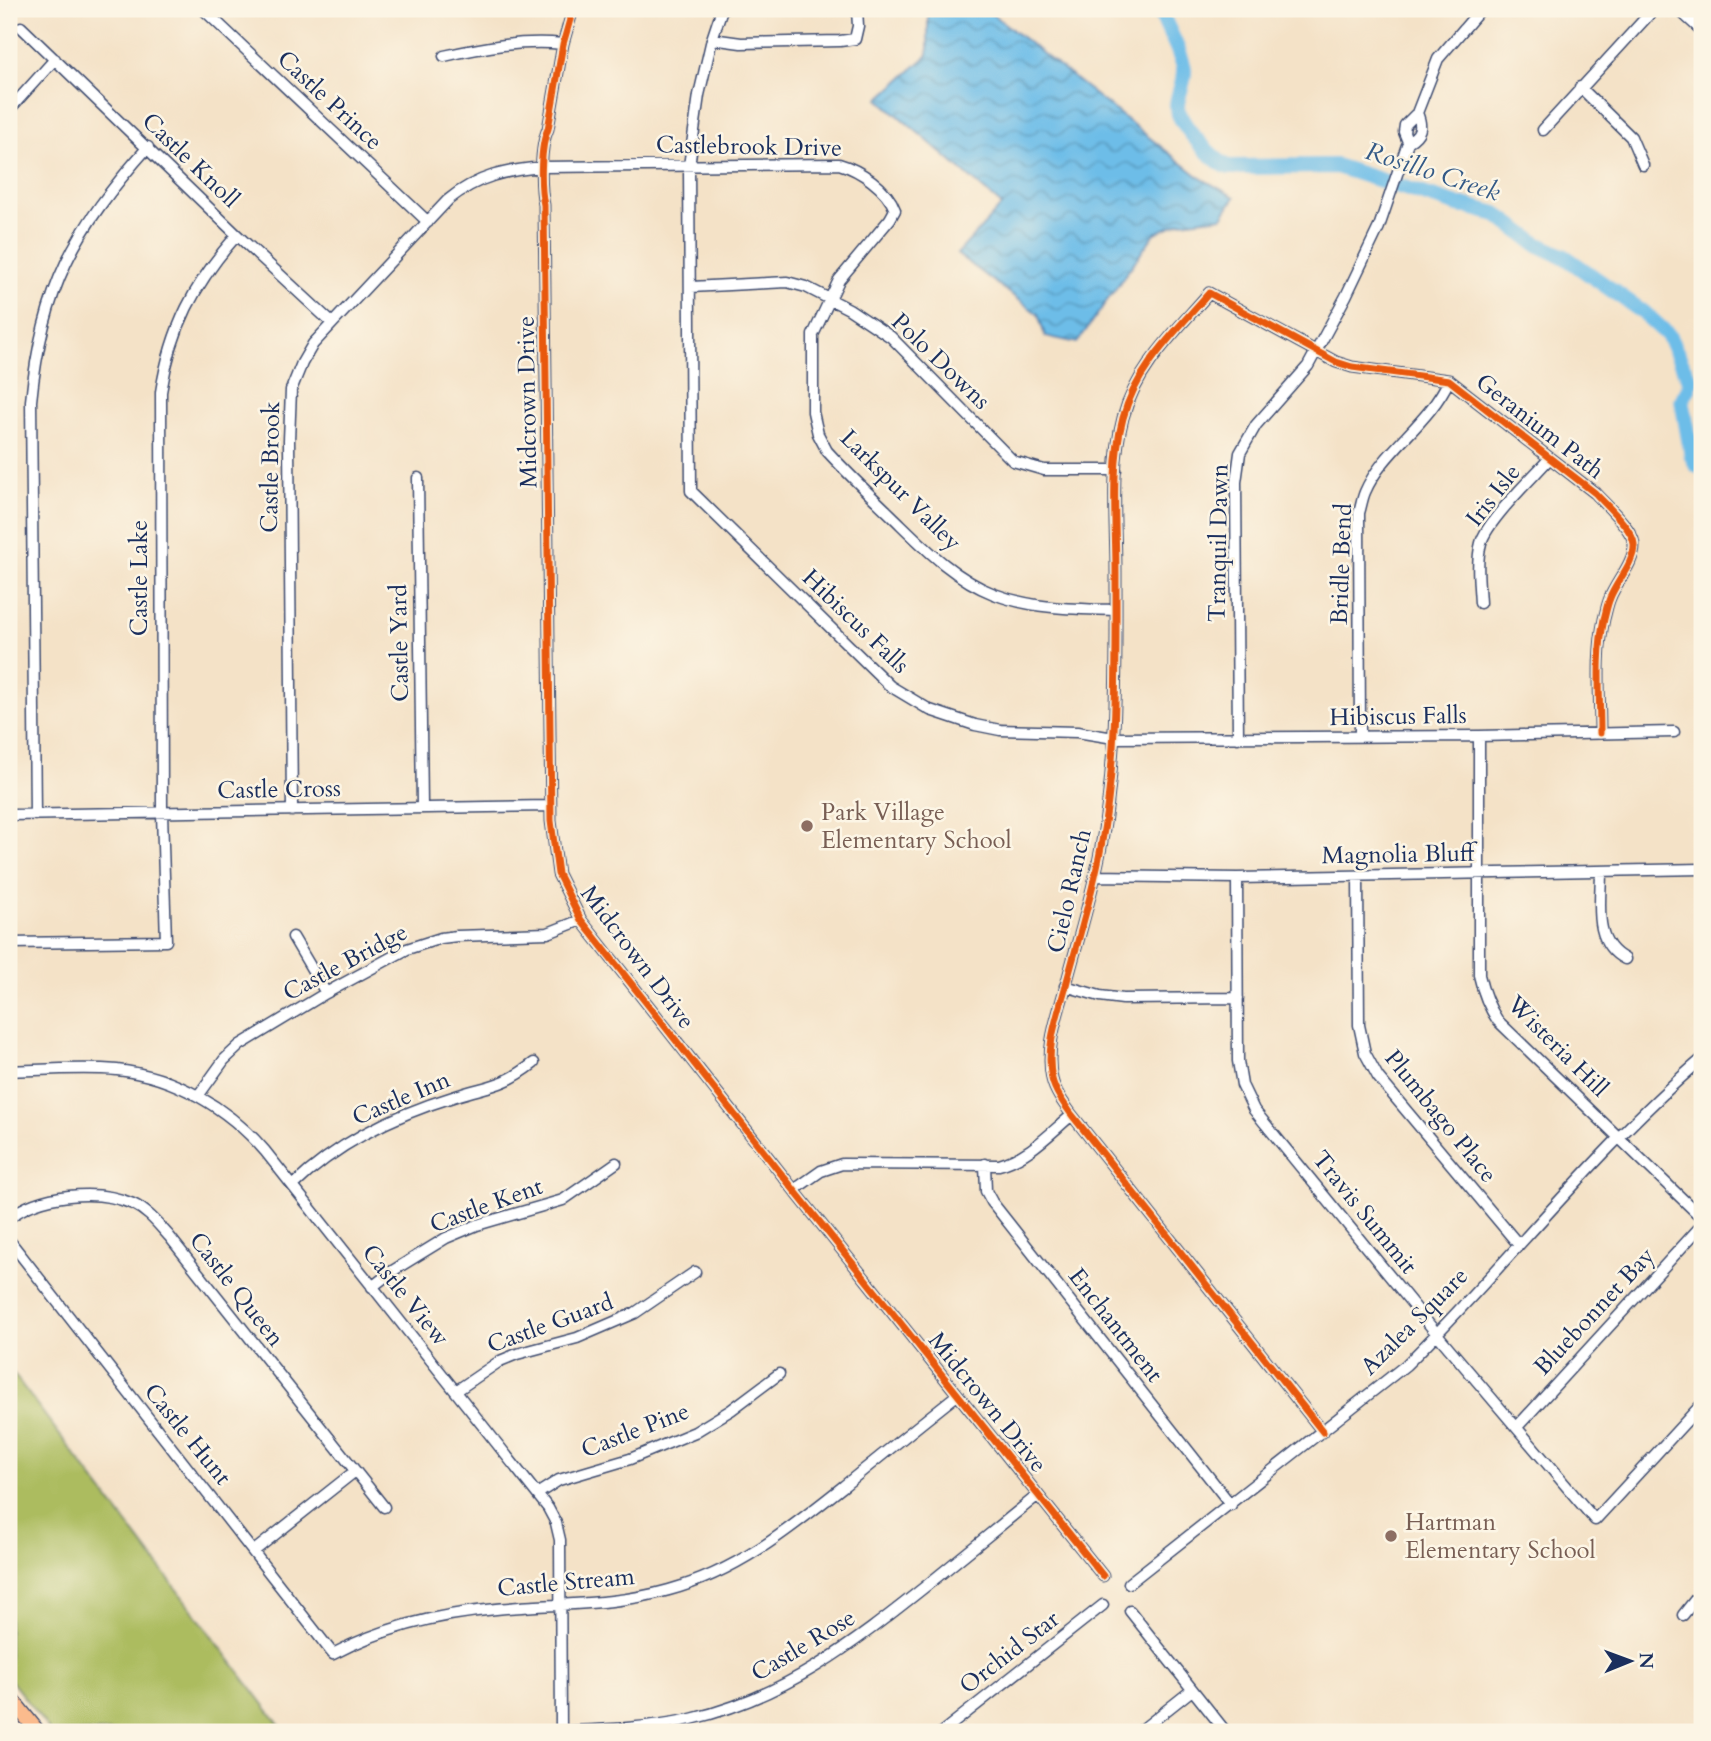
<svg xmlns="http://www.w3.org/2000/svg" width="1711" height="1741" font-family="Cardo,serif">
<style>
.park{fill:#acbc5f;stroke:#64765e;stroke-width:2}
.water{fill:url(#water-waves);stroke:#4476a3;stroke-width:2}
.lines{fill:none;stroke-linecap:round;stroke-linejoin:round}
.river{stroke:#6dbde8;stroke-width:16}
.minor-casing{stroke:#3c4a6e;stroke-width:13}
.major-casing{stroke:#3c4a6e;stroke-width:17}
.minor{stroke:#fff;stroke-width:10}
.major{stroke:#fbbb8d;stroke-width:14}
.rail{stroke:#1b2f5e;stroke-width:2.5}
.cycleway-casing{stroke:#fcf5e5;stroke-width:11}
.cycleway{stroke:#e8590c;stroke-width:7}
.education-dot{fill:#8d6e63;stroke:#fcf5e5;stroke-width:2.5}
.labels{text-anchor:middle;stroke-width:5;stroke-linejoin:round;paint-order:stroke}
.street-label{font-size:24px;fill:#1b2f5e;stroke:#fcf5e5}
.education-label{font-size:24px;fill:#785e54;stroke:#fcf5e5;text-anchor:start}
.water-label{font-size:26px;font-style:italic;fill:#345a87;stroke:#fcf5e5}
</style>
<defs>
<pattern id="water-waves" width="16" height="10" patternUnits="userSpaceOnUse" patternTransform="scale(1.75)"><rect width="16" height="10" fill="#6dbde8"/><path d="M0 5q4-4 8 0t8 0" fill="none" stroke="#599abf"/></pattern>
</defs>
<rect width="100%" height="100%" fill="#fcf5e5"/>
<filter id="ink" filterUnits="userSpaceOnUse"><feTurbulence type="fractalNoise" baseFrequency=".0143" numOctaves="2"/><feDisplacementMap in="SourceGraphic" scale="14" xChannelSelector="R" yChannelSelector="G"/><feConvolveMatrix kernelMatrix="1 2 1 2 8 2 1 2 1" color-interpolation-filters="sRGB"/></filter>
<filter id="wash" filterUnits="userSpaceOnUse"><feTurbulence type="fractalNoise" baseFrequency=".00686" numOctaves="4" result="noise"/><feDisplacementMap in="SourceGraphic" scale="28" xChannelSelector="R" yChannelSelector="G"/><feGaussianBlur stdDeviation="1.57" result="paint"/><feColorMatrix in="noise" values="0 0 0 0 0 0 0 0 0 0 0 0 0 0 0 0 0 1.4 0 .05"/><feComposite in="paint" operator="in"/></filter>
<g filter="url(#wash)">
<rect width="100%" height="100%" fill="#f4e2c7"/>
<path class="park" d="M9 1368 284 1731 285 1732H51L9 1678Z"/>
<path class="water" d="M928 9H986L1202 179 1235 197 1222 217 1180 222 1155 233 1077 343 1045 336 1038 314 957 254 1002 205 879 99 928 55Z"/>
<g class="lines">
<path class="river" d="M1159 9C1165 23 1183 56 1184 69 1185 82 1177 95 1177 106 1177 122 1214 162 1229 167L1336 166 1461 206H1467L1496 214 1537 244 1565 257 1643 312 1668 335 1690 380 1689 387 1682 400 1692 456 1697 465 1702 468"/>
</g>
</g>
<g filter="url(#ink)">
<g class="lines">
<g class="minor-casing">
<path id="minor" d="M203 9 428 222
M573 9 563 44 548 129C540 146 540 186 544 205L551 821 558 874 581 920 794 1190 1103 1576
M722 9 712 39 699 95 689 166 691 491 890 686 930 710 975 725 1000 730 1077 732 1114 738 1479 736 1674 732
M1678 9 1702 31
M21 27 237 235 332 323
M712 39 741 43 840 41 855 39 858 26 857 9
M444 56C484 47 522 40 563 44
M1580 87 1631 137 1643 165
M9 110 55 59
M1543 130 1654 9
M1408 142 1404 132 1405 125 1417 113 1438 59 1481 9
M691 287 787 282 806 287 849 309 891 337 1013 461 1044 470H1116
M418 478 422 807
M1480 603C1479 584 1476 562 1481 543 1487 521 1532 478 1549 459
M1479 736V975C1483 993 1488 1006 1498 1021L1702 1218
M1360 737 1359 513C1361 507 1362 499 1365 492 1383 450 1429 424 1449 380
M1238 738 1236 482 1240 453 1256 425 1308 366 1346 296 1379 227 1408 142C1421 134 1423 127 1417 113
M292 811 289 440 291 390 302 363 313 344 448 200C477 176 507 170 543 167L839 164C860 170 887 188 895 210L890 219 839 280 813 335V412L818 434 827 451C848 474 870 495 892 516 923 546 953 578 994 594 1033 609 1075 609 1116 610
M9 815 550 806
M35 815 31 401C42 289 74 230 148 147
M1601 871C1601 903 1592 942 1625 959
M1095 876 1237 878 1702 869
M1358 876 1359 1025 1365 1053 1378 1077 1518 1244
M1237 878 1238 1061 1242 1085 1254 1110 1437 1334 1595 1520 1702 1404
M293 937 326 993
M9 943 166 941 162 813 161 392C171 328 194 284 237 235
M1065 986 1100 996 1123 999 1238 998
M9 1071C44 1070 82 1067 117 1070 175 1076 228 1108 265 1151L548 1508 556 1523 560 1540 561 1732
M198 1096 224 1060 240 1045 326 993 407 949 441 938 457 936 548 933 581 920
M985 1164 986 1191 992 1202 1231 1505
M293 1186C337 1143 397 1114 456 1096 490 1085 503 1087 534 1063
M794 1190 821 1171 842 1164 999 1165C1029 1157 1049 1134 1072 1115
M9 1218C39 1194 97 1188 133 1204 148 1211 158 1224 169 1236L384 1507
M9 1240 333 1654C384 1627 439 1614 496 1609 556 1603 609 1607 669 1590 737 1572 791 1528 845 1485 882 1455 919 1425 957 1395
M372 1287 394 1270 446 1238 477 1225 563 1200 616 1163
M456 1391 500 1361 517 1354 577 1338 635 1313 695 1272
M1517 1427 1702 1225
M1323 1432 1072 1115C1064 1104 1055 1092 1052 1079 1045 1047 1058 1015 1066 985 1078 939 1093 893 1101 847 1118 756 1116 664 1116 572 1116 522 1110 467 1123 418 1136 368 1176 331 1209 293L1336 362 1352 367 1449 380 1595 493C1605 504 1633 529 1634 544 1635 562 1616 582 1610 598 1607 605 1606 612 1604 619 1596 656 1600 695 1600 733
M537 1494 559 1480 630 1459 695 1432 731 1410 779 1374
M254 1551 354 1472
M1129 1583 1406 1365C1507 1265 1594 1152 1702 1059
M1130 1611 1226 1732
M1683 1615 1702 1591
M548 1732C596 1730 644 1729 691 1719 785 1697 853 1644 926 1586 963 1556 1001 1525 1038 1495
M942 1732 1103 1605
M1139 1732 1192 1690"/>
</g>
<g class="major-casing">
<path id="major" d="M9 1696 38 1732"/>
</g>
<use href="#minor" class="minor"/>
<use href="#major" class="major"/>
<path class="rail" d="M9 1729 12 1732"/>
<g class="cycleway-casing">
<path id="cycleway" d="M573 9 563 44 548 129C540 146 540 186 544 205L551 821 558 874 581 920 794 1190 1103 1576
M1323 1432 1072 1115C1064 1104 1055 1092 1052 1079 1045 1047 1058 1015 1066 985 1078 939 1093 893 1101 847 1118 756 1116 664 1116 572 1116 522 1110 467 1123 418 1136 368 1176 331 1209 293L1336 362 1352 367 1449 380 1595 493C1605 504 1633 529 1634 544 1635 562 1616 582 1610 598 1607 605 1606 612 1604 619 1596 656 1600 695 1600 733"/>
</g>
<use href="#cycleway" class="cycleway"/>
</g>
</g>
<g class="education-dot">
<circle cx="807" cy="826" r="7"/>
<circle cx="1391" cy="1536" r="7"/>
</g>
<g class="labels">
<g class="street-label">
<text transform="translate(330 100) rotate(43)" y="8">Castle Prince</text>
<text transform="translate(749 146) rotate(1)" y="8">Castlebrook Drive</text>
<text transform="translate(191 160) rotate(44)" y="8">Castle Knoll</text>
<text transform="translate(941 361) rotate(44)" y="8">Polo Downs</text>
<text transform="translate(527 402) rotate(-91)" y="8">Midcrown Drive</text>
<text transform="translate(1540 426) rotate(38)" y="8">Geranium Path</text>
<text transform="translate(270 467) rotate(-89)" y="8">Castle Brook</text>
<text transform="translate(901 490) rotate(45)" y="8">Larkspur Valley</text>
<text transform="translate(1493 495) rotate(-52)" y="8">Iris Isle</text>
<text transform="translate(1218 543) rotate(-89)" y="8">Tranquil Dawn</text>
<text transform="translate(1341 564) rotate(-88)" y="8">Bridle Bend</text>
<text transform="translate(139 578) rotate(-90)" y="8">Castle Lake</text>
<text transform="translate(856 621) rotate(44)" y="8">Hibiscus Falls</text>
<text transform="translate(399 643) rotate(-91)" y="8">Castle Yard</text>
<text transform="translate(1398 716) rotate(-1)" y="8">Hibiscus Falls</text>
<text transform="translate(279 789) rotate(-1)" y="8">Castle Cross</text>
<text transform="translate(1398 854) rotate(-1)" y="8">Magnolia Bluff</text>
<text transform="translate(1069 891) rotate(-77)" y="8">Cielo Ranch</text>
<text transform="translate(638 957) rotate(53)" y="8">Midcrown Drive</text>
<text transform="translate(345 962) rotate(-28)" y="8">Castle Bridge</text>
<text transform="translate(1558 1046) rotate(45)" y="8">Wisteria Hill</text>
<text transform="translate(401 1098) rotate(-23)" y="8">Castle Inn</text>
<text transform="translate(1441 1116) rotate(51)" y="8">Plumbago Place</text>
<text transform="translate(486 1205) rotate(-20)" y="8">Castle Kent</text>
<text transform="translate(1365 1212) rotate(51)" y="8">Travis Summit</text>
<text transform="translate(237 1289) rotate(52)" y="8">Castle Queen</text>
<text transform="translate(406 1295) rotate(51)" y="8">Castle View</text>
<text transform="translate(1594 1311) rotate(-47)" y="8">Bluebonnet Bay</text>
<text transform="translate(1414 1321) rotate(-45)" y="8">Azalea Square</text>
<text transform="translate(550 1323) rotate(-20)" y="8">Castle Guard</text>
<text transform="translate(1116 1325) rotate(52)" y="8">Enchantment</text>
<text transform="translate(988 1402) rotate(51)" y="8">Midcrown Drive</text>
<text transform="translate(635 1430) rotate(-21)" y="8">Castle Pine</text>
<text transform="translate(188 1434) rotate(51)" y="8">Castle Hunt</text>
<text transform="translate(566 1582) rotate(-5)" y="8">Castle Stream</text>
<text transform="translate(803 1645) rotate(-31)" y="8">Castle Rose</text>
<text transform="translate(1009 1652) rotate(-38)" y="8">Orchid Star</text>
</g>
<g class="education-label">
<text x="821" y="820">Park Village<tspan x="821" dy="28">Elementary School</tspan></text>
<text x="1405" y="1530">Hartman<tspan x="1405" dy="28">Elementary School</tspan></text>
</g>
<g class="water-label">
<text transform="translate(1433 171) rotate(18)" y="9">Rosillo Creek</text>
</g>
</g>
<rect width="1711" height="1741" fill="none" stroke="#fcf5e5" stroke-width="35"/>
<g transform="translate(1630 1661) rotate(89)" stroke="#fcf5e5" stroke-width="5" paint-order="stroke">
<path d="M0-5L12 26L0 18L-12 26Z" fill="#1b2f5e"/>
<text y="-10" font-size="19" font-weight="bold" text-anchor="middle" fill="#1b2f5e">N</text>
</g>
</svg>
